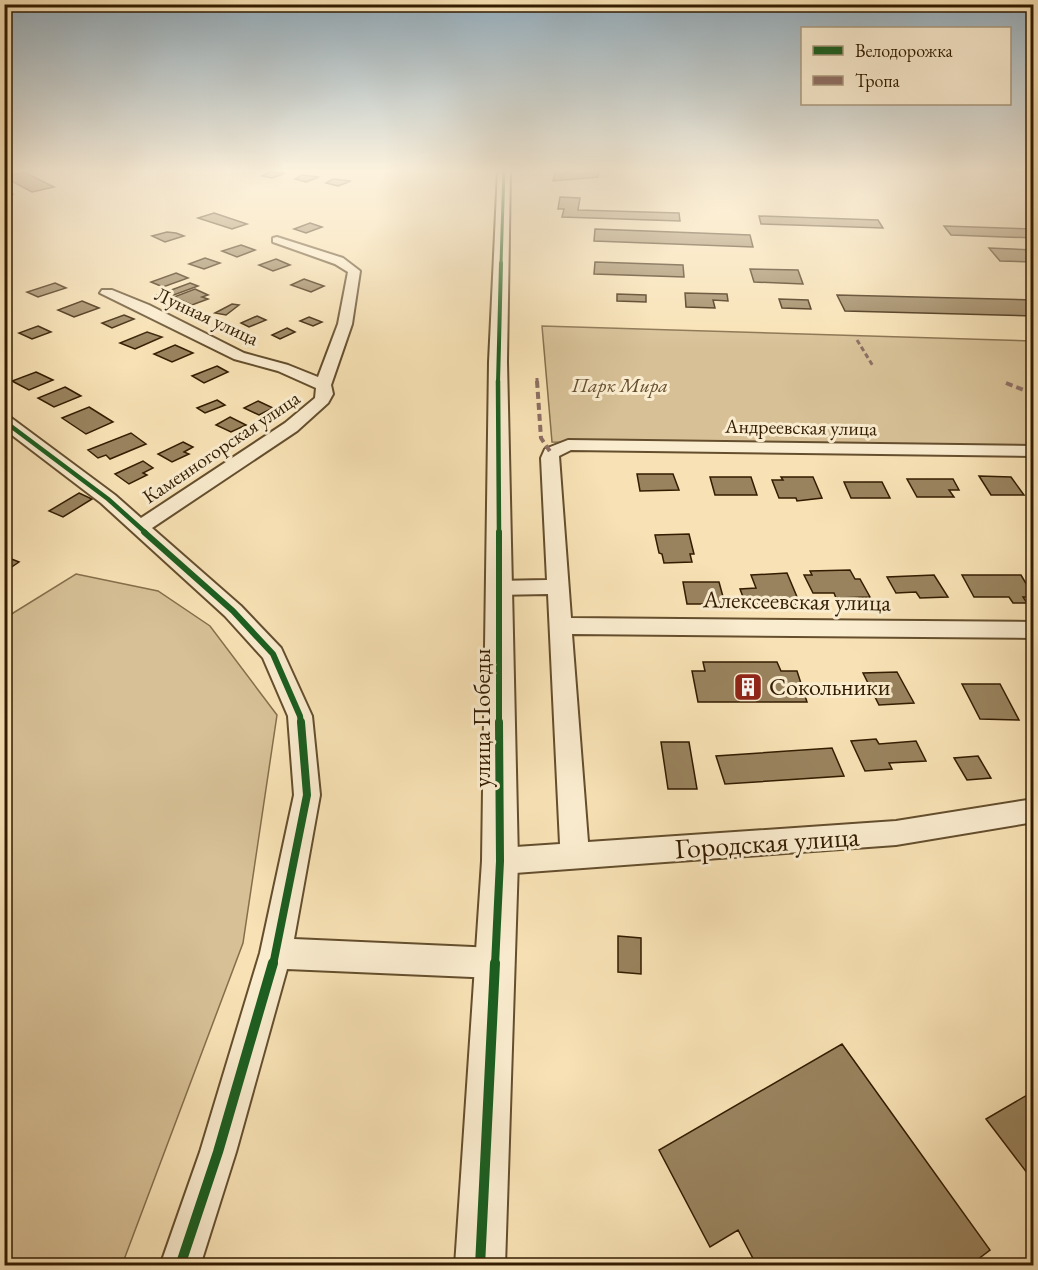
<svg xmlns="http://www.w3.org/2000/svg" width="1038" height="1270" font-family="'EB Garamond',serif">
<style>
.green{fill:#d7c096;stroke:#856e4b;stroke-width:1.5}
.building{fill:#99835e;stroke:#331c00;stroke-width:1.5}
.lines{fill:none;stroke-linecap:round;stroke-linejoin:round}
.minor-casing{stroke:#644e2d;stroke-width:4}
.tertiary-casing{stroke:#644e2d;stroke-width:4}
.minor{fill:#faeccf;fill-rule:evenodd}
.tertiary{fill:#faeccf;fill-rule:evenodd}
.quiet-far2{stroke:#8d6e63;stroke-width:2;stroke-dasharray:4.5 2;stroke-linecap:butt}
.quiet-far1{stroke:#8d6e63;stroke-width:3;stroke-dasharray:5 3;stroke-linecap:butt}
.quiet{stroke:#8d6e63;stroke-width:4;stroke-dasharray:7 4;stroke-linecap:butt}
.cycleway-far5-casing{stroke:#faeccf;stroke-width:4.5}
.cycleway-far4-casing{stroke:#faeccf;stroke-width:6}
.cycleway-far3-casing{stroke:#faeccf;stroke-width:8}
.cycleway-far2-casing{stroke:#faeccf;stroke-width:10}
.cycleway-far1-casing{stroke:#faeccf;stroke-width:11}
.cycleway-casing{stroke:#faeccf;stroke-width:14}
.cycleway-far5{stroke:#1b5e20;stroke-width:3}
.cycleway-far4{stroke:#1b5e20;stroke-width:4}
.cycleway-far3{stroke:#1b5e20;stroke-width:4.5}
.cycleway-far2{stroke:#1b5e20;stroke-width:6}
.cycleway-far1{stroke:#1b5e20;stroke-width:8}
.cycleway{stroke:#1b5e20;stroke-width:10}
.labels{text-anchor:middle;stroke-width:6;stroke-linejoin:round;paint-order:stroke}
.far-street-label{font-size:20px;fill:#331c00;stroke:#faeccf}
.far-park-label{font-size:20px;font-style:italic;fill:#644d2d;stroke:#faeccf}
.street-label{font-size:24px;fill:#331c00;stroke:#faeccf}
.poi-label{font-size:24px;fill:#331c00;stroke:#faeccf;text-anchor:start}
.near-street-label{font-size:28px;fill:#331c00;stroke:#faeccf}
</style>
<rect width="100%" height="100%" fill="#f8e2b5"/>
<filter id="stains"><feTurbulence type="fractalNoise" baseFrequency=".00333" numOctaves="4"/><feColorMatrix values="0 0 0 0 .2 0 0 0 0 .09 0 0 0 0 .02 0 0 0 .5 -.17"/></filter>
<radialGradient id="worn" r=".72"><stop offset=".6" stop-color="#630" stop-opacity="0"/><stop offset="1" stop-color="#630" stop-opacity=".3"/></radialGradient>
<path class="green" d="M542 326 1033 341V447L552 442Z
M76 574 158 591 210 626 277 715 243 943 122 1265H5V618Z"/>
<path class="building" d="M556 170H599L598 177 553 181Z
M24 172 54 187 32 192 4 177Z
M269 172 286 173 272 178 262 176Z
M302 175 319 177 306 182 295 179Z
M333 179 351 181 338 186 326 183Z
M560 197 580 198 578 210 679 213 680 221 562 217 564 209H558Z
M214 213 247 224 232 229 198 218Z
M759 216 878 220 883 228 761 224Z
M310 223 322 227 306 233 294 229Z
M944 226 1034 229V238L951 235Z
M595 229 750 235 753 247 594 241Z
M167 232 176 233 184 236 165 242 152 236Z
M241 245 255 250 237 257 222 251Z
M989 248 1034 250V262L1000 261Z
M205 258 220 263 204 269 189 264Z
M276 259 290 265 273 271 259 265Z
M595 262 683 265 684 277 594 274Z
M750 269 798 270 803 284 754 282Z
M176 273 188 278 163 287 151 282Z
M304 279 324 286 311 292 291 285Z
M55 283 66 288 38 297 27 292Z
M190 283 198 286 163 299 155 296Z
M195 289 208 295 202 297 208 299 192 305 174 297Z
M685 293 727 294 728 301 713 300 715 308 686 307Z
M617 294 646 295V302L617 301Z
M837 295 1034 300V316L845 311Z
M779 299 808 300 811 309 782 308Z
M82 301 99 308 74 317 58 310Z
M232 304 239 305 226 315 215 313Z
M124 315 134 319 112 328 102 323Z
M257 316 266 320 249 327 241 323Z
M309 317 322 322 313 326 300 321Z
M38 326 51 332 32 339 19 333Z
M287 328 295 332 280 339 272 335Z
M147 332 162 337 135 349 120 343Z
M175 345 193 353 172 362 154 354Z
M217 366 228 372 204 383 192 376Z
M36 372 53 380 29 390 12 381Z
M65 387 81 396 54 407 38 398Z
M217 400 225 405 205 413 197 408Z
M258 401 273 408 259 415 244 408Z
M89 407 113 422 86 434 62 418Z
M230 417 246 425 231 432 216 425Z
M131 433 146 444 110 459 106 455 98 458 88 450Z
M183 442 193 447 184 452 189 454 172 462 158 454Z
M143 461 153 468 143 473 147 475 129 484 115 474Z
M637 474H673L679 490 640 491Z
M979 476 1011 477 1024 495H991Z
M710 477H751L757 495H715Z
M781 477H813L822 498 797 501 796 498H779L772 480H783Z
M907 479H953L959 490H949L954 497H917Z
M844 482H882L890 498H851Z
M79 493 92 499 63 517 49 511Z
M689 534 694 554H690L692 562 664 563 662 554 659 553 655 535Z
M4 556 19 562 4 572Z
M850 570 855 579H860L870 597 836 598 834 593H813L804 575H812L810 571Z
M787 573 800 604 746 605 740 589 756 588 751 575Z
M934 575 948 597 920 598 916 592 896 593 887 577Z
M962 575H1021L1034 597H1023L1027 603H1013L1009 597H974Z
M683 582H719L725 604H687Z
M703 662H777L781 671H797L807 702H698L692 671H705Z
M897 672 914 703 879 705 863 673Z
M962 684H1000L1019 720 980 719Z
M876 739 879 744 916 741 926 761 889 763 892 769 865 771 851 741Z
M661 742H689L697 789H668Z
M832 748 844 776 725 784 716 756Z
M978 756 991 778 967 780 954 758Z
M618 936 641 938V974L618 972Z
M842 1044 990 1250 969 1266H757L738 1230 710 1247 659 1150Z
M1034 1091V1182L986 1119Z"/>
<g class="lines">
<g class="minor-casing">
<path id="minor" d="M277 237 343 258 360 271 352 324 331 385 333 394 328 403 297 431 152 528 241 606 281 648 312 716 320 795 294 939 495 948 506 952 511 963 506 974 495 978 287 969 236 1152 200 1266H160L200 1152 260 953 294 795 288 716 263 658 225 616 101 503 4 429V416L10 417 115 495 141 518 285 423 315 398 316 388 278 371 234 359 100 293 102 290H112L149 305 244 353 288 365 318 377 338 324 348 272 335 264 273 242V238Z
M568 440 1034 446V456L571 450 559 456 571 618 1034 622V638L572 634 588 842 896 821 1034 799V822L896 845 500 874 490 870 486 861 490 852 500 848 560 844 548 594 500 595 493 593 489 588 493 583 500 581 547 580 541 458 545 449Z"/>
</g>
<g class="tertiary-casing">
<path id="tertiary" d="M498 170H510L507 362 518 861 505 1266H455L482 861 489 362Z"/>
</g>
<use href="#minor" class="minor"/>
<use href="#tertiary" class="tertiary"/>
<path class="quiet-far2" d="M4 197 14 194"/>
<path class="quiet-far1" d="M857 340 873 366
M537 378V383"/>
<path class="quiet" d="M537 381 541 438 551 453
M1006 383 1034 394"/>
<g class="cycleway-far5-casing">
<path id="cycleway-far5" d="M501 264 504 170"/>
</g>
<g class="cycleway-far4-casing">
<path id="cycleway-far4" d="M498 383 501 263"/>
</g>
<g class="cycleway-far3-casing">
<path id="cycleway-far3" d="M498 381 499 533
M4 421 108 499 146 533"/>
</g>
<g class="cycleway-far2-casing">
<path id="cycleway-far2" d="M144 532 233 611 273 654 300 716 301 723
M499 532V723"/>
</g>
<g class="cycleway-far1-casing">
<path id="cycleway-far1" d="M273 965 307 795 301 722
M495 965 500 861 499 722"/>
</g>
<g class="cycleway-casing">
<path id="cycleway" d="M180 1266 218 1152 273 963
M480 1266 495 963"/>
</g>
<use href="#cycleway-far5" class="cycleway-far5"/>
<use href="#cycleway-far4" class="cycleway-far4"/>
<use href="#cycleway-far3" class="cycleway-far3"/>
<use href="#cycleway-far2" class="cycleway-far2"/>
<use href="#cycleway-far1" class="cycleway-far1"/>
<use href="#cycleway" class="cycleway"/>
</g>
<linearGradient id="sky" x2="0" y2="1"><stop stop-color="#93acbb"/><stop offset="0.49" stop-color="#fcf2de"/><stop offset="1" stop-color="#fcf2de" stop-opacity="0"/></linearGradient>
<rect width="1038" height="348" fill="url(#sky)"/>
<defs>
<g id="building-square" transform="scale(1.5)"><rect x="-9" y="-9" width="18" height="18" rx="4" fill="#8f2418" stroke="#faeccf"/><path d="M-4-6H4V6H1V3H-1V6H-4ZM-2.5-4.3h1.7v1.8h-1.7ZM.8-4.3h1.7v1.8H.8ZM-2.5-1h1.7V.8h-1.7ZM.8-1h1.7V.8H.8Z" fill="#fff"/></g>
</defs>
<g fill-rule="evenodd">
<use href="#building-square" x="748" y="687"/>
</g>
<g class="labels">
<g class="far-street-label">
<text transform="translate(207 316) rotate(25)" y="7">Лунная улица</text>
<text transform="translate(801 427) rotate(1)" y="7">Андреевская улица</text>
<text transform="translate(221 447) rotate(-34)" y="7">Каменногорская улица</text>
</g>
<g class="far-park-label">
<text x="620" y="392">Парк Мира</text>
</g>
<g class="street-label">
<text transform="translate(797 601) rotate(1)" y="8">Алексеевская улица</text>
<text transform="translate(482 718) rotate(-90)" y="8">улица Победы</text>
</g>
<g class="poi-label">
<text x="769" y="695">Сокольники</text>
</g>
<g class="near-street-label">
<text transform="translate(767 842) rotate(-4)" y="10">Городская улица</text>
</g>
</g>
<rect width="1038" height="1270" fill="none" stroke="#f8e2b5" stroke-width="24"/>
<rect x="6" y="6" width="1026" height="1258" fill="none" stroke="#331c00" stroke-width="3"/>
<rect x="12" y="12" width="1014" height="1246" fill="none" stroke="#331c00" stroke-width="1.5"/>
<rect x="801" y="27" width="210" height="78" fill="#faeccf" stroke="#aa997c" stroke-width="1.5"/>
<rect x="813" y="46" width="30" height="9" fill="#1b5e20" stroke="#aa997c" stroke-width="1.5"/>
<text x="855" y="57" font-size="18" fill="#331c00">Велодорожка</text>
<rect x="813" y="76" width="30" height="9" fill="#8d6e63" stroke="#aa997c" stroke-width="1.5"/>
<text x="855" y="87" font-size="18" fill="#331c00">Тропа</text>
<rect width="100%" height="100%" filter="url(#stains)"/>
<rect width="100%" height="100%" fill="url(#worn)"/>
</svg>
